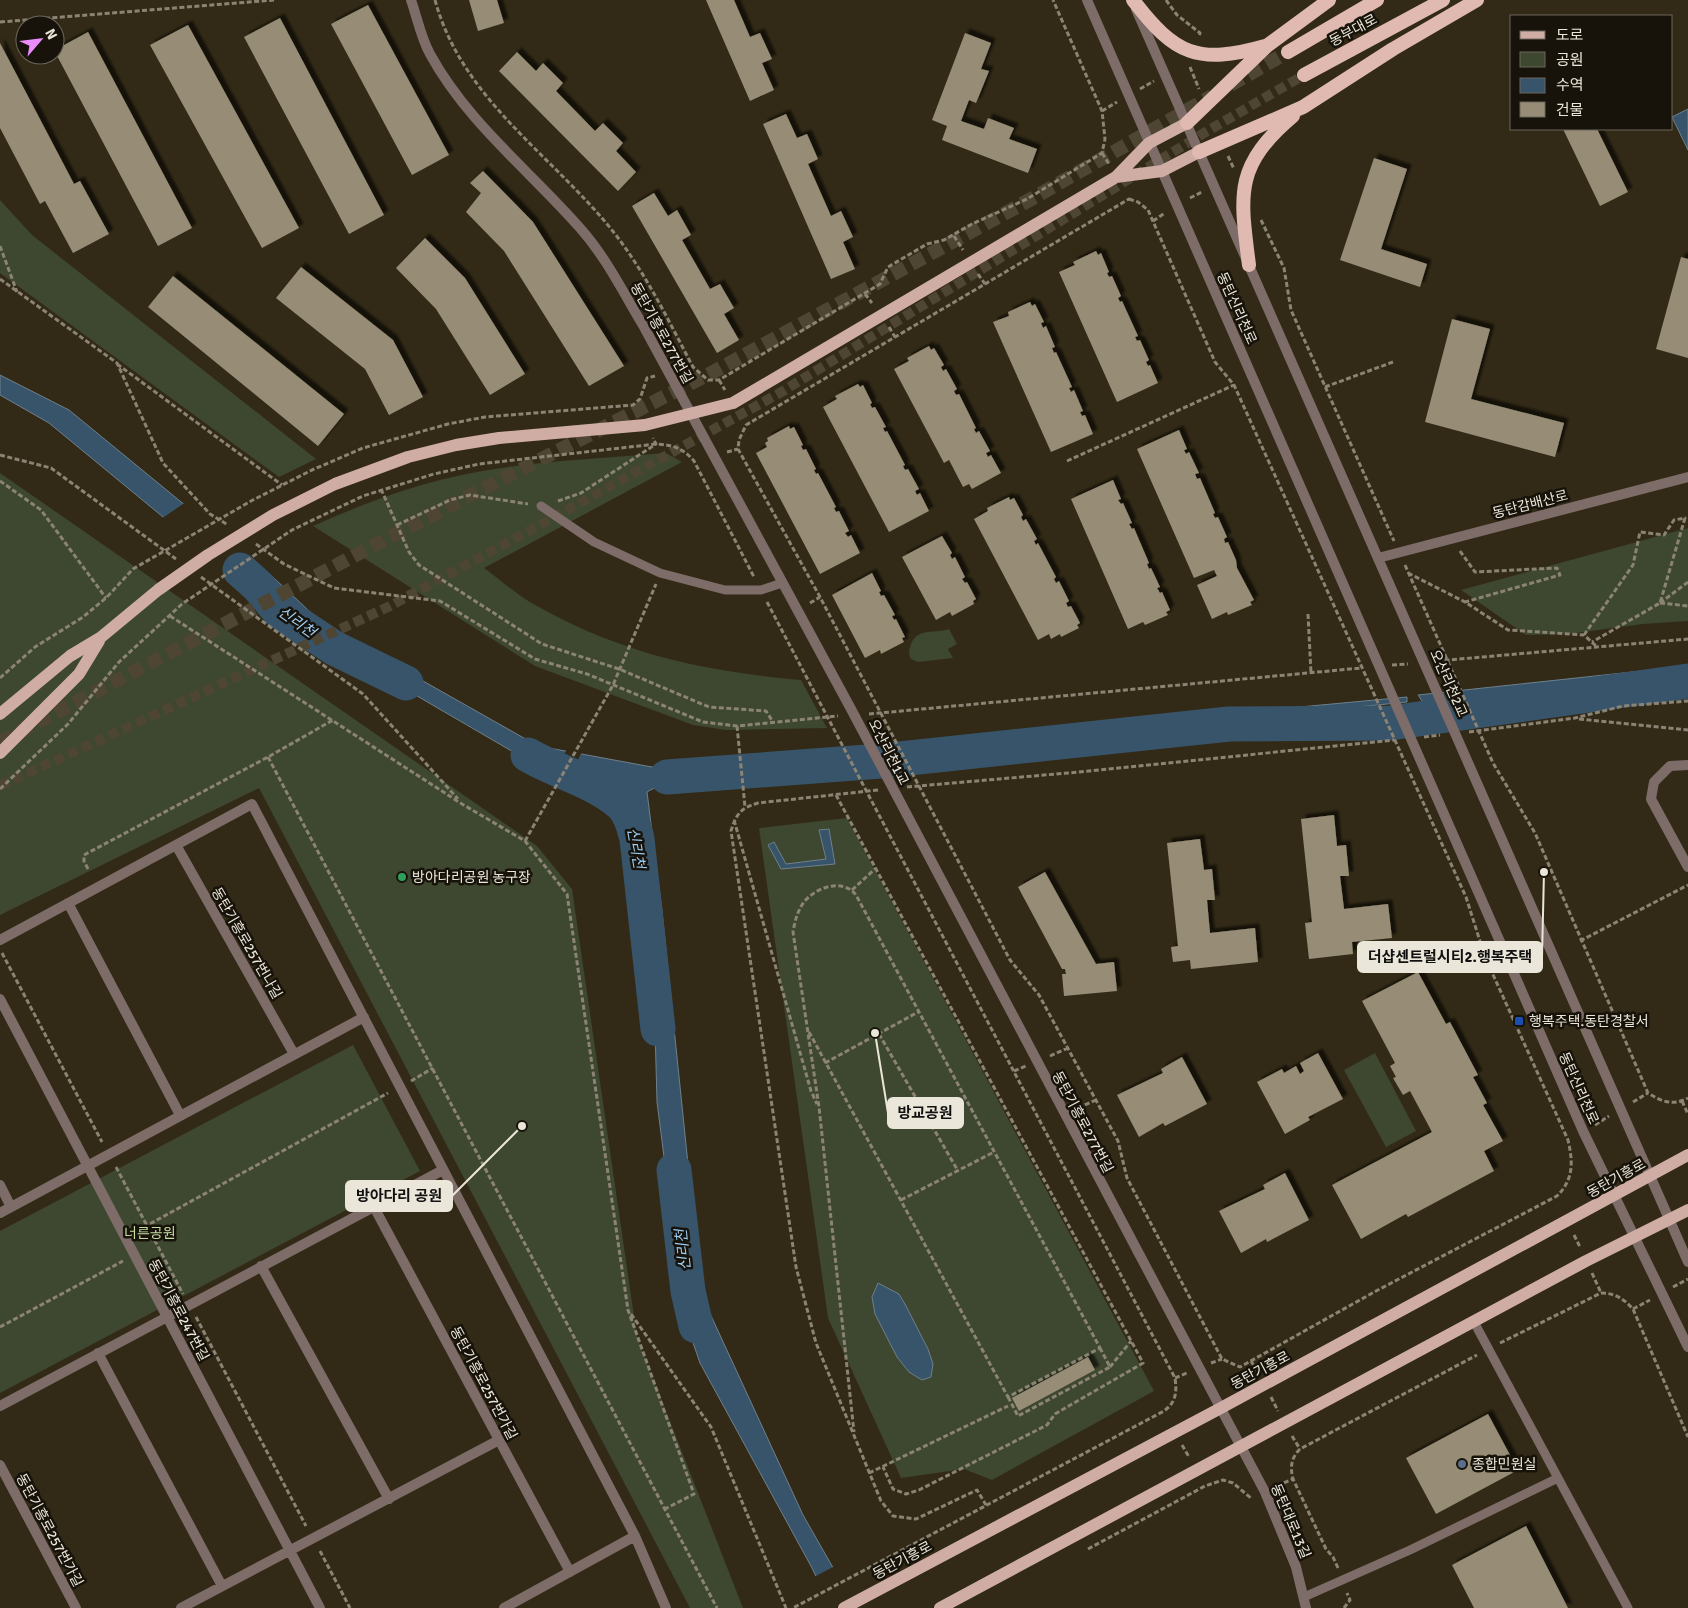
<svg xmlns="http://www.w3.org/2000/svg" width="1688" height="1608" font-family="Signika,'Noto Sans KR',sans-serif">
<style>
.green{fill:#3e472f}
.water{fill:#38546a;stroke:#6e808c}
.pier{fill:#322a16}
.lines{fill:none;stroke-linecap:round;stroke-linejoin:round}
.river{stroke:#38546a;stroke-width:35}
.building{fill:#978d76;filter:url(#shadow)}
.tertiary-tunnel{stroke:#4e4633;stroke-width:10;stroke-dasharray:10 5;stroke-linecap:butt}
.trunk-tunnel{stroke:#4e4633;stroke-width:14;stroke-dasharray:14 7;stroke-linecap:butt}
.path{stroke:#8b8474;stroke-width:3;stroke-dasharray:5 2.5;stroke-linecap:butt}
.service{stroke:#7d6c68;stroke-width:9}
.minor{stroke:#7d6c68;stroke-width:10}
.tertiary{stroke:#7d6c68;stroke-width:10}
.primary{stroke:#cfada4;stroke-width:12}
.trunk{stroke:#e0bab0;stroke-width:14}
.leisure-dot{fill:#2e9e5b;stroke:#17130a;stroke-width:2}
.transit-dot{fill:#1a4fb4;stroke:#17130a;stroke-width:2}
.service-dot{fill:#5c6f8a;stroke:#17130a;stroke-width:2}
.labels{text-anchor:middle;stroke-width:5;stroke-linejoin:round;paint-order:stroke}
.street-label{font-size:14px;fill:#ebe6da;stroke:#17130a}
.poi-label{font-size:14px;fill:#ebe6da;stroke:#17130a;text-anchor:start}
.park-label{font-size:14px;fill:#c5dca3;stroke:#17130a}
.water-label{font-size:15px;font-style:italic;fill:#9acef7;stroke:#17130a}
.leader{fill:none;stroke:#ebe6da;stroke-width:2}
.callout-dot{fill:#ebe6da;stroke:#17130a;stroke-width:2}
.callout{fill:#ebe6da;stroke:#ebe6da;stroke-width:2}
.callout-label{font-size:15px;text-anchor:middle;font-weight:bold;fill:#111}
</style>
<defs>
<filter id="shadow"><feDropShadow dx="4.5" dy="-4.5" stdDeviation="1" flood-color="#0009"/></filter>
</defs>
<rect width="100%" height="100%" fill="#322a16"/>
<path class="green" d="M0 200 32 235 316 459 279 477 0 273Z
M666 453 682 462 484 568C499 579 514 592 530 602 618 653 701 671 801 680L827 728 726 730 693 725 535 666 313 526C360 505 407 487 457 476 525 461 597 459 666 453Z
M0 473 537 846 572 889 637 1337 743 1608H690L259 788 0 915Z
M1688 528V621L1643 624 1568 634 1526 635 1461 590Z
M949 629 957 644 948 649 953 658 918 662 911 659C908 654 909 650 911 644 918 627 935 634 949 629Z
M847 818 1154 1391 992 1480 964 1469 901 1478 828 1318 759 828Z
M353 1045 420 1171 0 1393V1231Z
M1375 1053 1416 1131 1386 1147 1344 1070Z"/>
<path class="water" d="M1688 109V150L1672 117Z
M0 375 69 410 275 579 324 625 538 746 652 767 860 750 862 755 669 780 647 792 662 911 692 1203 707 1307 803 1515 856 1608H831L812 1568 700 1363 680 1305 687 1285 679 1219 670 1204 657 1102 654 991 648 944 650 913 655 898 632 793 539 767 412 693 248 587 49 423 0 395Z
M1688 666V672L1424 704 1418 695Z
M1407 697V702L884 754 881 746Z
M829 829 835 864 781 869 768 845 774 842 786 864 826 859 819 830Z
M878 1283 899 1294 906 1306 928 1349 933 1364 931 1377 922 1380 909 1372 897 1357 875 1314 872 1297Z"/>
<path class="pier" d="M186 502 271 573 245 589 161 519Z
M904 741 911 754 882 756 880 744Z
M567 749 582 752 568 778 553 774Z
M835 1566 858 1607 859 1608H829L814 1577Z"/>
<g class="lines">
<path class="river" d="M240 570 258 586 280 612 334 648 406 683
M528 755C557 772 595 781 621 804 631 813 634 827 637 839L658 1029
M667 777 881 761 1229 724 1390 723 1688 681
M674 1170 688 1291 696 1326"/>
</g>
<path class="building" d="M469 0H497L504 23 478 31Z
M706 0H734L750 37 760 33 772 59 762 63 774 90 750 101Z
M368 5 449 155 412 175 331 24Z
M280 18 384 215 349 234 244 37Z
M188 25 299 228 262 248 150 45Z
M88 32 192 228 158 246 55 52V50Z
M965 33 991 43 981 69 989 71 976 103 969 100 961 121 984 129 988 118 1014 128 1009 139 1037 149 1028 173 942 140 947 126 932 120Z
M0 43 74 184 80 181 109 234 73 253 45 201 40 204 0 128Z
M517 52 536 71 543 63 563 83 556 91 595 131 603 123 623 143 616 151 636 172 618 191 499 71Z
M786 114 797 138 807 134 818 159 808 164 831 216 841 211 853 237 843 242 855 269 831 279 763 124Z
M1563 129H1597L1628 192 1600 206Z
M1374 158 1407 169 1381 249 1427 264 1420 287 1340 260Z
M483 171 533 222 624 366 589 386 504 251 466 212 481 193 470 183Z
M654 193 668 216 677 210 691 235 682 240 710 289 720 284 734 308 724 314 739 340 717 353 632 206Z
M425 238 465 278 525 374 490 395 436 309 396 268Z
M1096 251 1098 255 1101 253 1109 272 1107 273 1109 277 1112 276 1121 296 1118 298 1120 302 1122 301 1138 336 1135 337 1137 341 1140 340 1149 360 1146 362 1148 366 1150 365 1158 383 1117 402 1059 272 1075 265 1073 262Z
M1681 257 1688 259V358L1656 349Z
M301 267 393 340 423 397 389 415 365 369 276 298Z
M173 276 344 414 318 446 148 307Z
M1030 302 1032 306 1035 304 1044 322 1041 323 1043 328 1046 326 1055 347 1052 348 1054 353 1056 352 1072 387 1069 388 1071 392 1074 390 1083 411 1080 412 1082 416 1085 415 1093 434 1051 452 993 322 1009 316 1008 312Z
M1452 319 1490 329 1471 399 1564 423 1555 457 1425 422Z
M929 346 931 350 934 348 944 365 941 367 943 371 946 369 957 389 954 391 956 395 959 394 976 428 974 429 976 433 979 431 990 451 986 453 988 457 991 455 1001 473 972 489 969 484 963 487 949 460 944 463 894 369 909 361 907 358Z
M858 384 860 387 863 385 872 403 870 404 872 408 875 407 886 427 883 428 885 432 887 431 905 465 903 466 905 470 908 469 919 489 915 491 917 495 920 493 929 511 889 532 823 407 837 399 835 396Z
M789 426 790 429 794 427 803 445 801 446 803 450 806 449 816 469 814 470 816 474 818 473 836 507 834 508 836 512 839 511 849 531 845 533 848 537 851 535 860 553 820 574 756 453 767 447 765 443 768 441 767 438Z
M1179 430 1187 449 1184 450 1186 454 1189 452 1199 473 1195 474 1197 479 1200 478 1215 513 1213 514 1215 518 1218 517 1227 537 1224 539 1225 543 1228 542 1236 560 1237 568 1254 600 1250 602 1252 605 1228 615 1227 612 1212 619 1197 585 1217 576 1214 570 1194 578 1137 449Z
M1113 480 1121 499 1118 500 1121 504 1123 503 1132 523 1129 524 1132 529 1134 528 1149 563 1147 564 1149 569 1151 568 1160 587 1157 588 1160 593 1162 592 1170 610 1166 612 1168 615 1145 625 1143 622 1128 629 1071 499Z
M1009 497 1010 500 1014 498 1023 515 1021 517 1023 521 1026 519 1037 539 1034 541 1036 545 1038 543 1056 577 1054 579 1056 583 1059 581 1069 601 1066 603 1068 607 1071 606 1080 623 1077 625 1079 628 1061 637 1060 634 1051 639 1049 634 1038 640 974 519 988 511 987 508Z
M942 536 952 553 950 555 952 559 955 557 965 577 962 579 965 583 967 582 976 599 973 601 974 604 952 616 950 612 936 620 902 557Z
M872 573 881 591 879 592 881 596 884 595 895 615 892 616 894 620 896 619 905 637 902 638 904 642 881 654 880 650 865 658 832 595Z
M1334 815 1337 846 1346 845 1349 876H1340L1344 909 1388 904 1392 938 1352 942 1353 954 1309 959 1305 923 1312 922 1301 819Z
M1200 839 1204 870 1212 869 1215 900H1207L1210 933 1255 928 1258 962 1191 969 1190 960 1173 962 1171 947 1178 946 1167 843Z
M1045 872 1096 964 1114 962 1117 991 1064 996 1062 974H1066L1065 969H1062L1018 887Z
M1418 972 1446 1024 1450 1022 1478 1075 1473 1077 1487 1103 1483 1105 1503 1141 1484 1151 1494 1171 1408 1217 1406 1214 1361 1239 1332 1185 1432 1132 1410 1091 1403 1095 1393 1078 1396 1077 1390 1066 1395 1063 1362 1001Z
M1318 1053 1343 1099 1308 1117 1310 1120 1285 1134 1257 1082 1282 1069 1284 1073 1296 1066 1300 1074 1304 1071 1300 1063Z
M1182 1057 1207 1104 1165 1126 1163 1123 1139 1137 1117 1095 1163 1073 1161 1069Z
M1285 1173 1309 1220 1267 1242 1266 1239 1241 1253 1219 1211 1265 1189 1263 1185Z
M1088 1357 1095 1370 1019 1411 1012 1398Z
M1488 1414 1518 1470 1436 1514 1406 1458Z
M1526 1526 1568 1608H1474L1452 1565Z"/>
<g class="lines">
<path class="tertiary-tunnel" d="M0 786 388 607 536 527 778 394 1204 133 1304 75"/>
<path class="trunk-tunnel" d="M1230 85 1288 52
M0 742 451 505 715 371 1033 198 1212 96"/>
<path class="path" d="M435 0C461 96 546 151 607 224 643 267 667 318 693 367L708 380H719L880 284 888 267 927 244 944 240 972 224 1027 199 1102 153 1105 139 1102 111 1053 0
M1166 0 1177 15 1200 33 1199 37
M0 22 274 0
M1190 67 1199 89
M1140 89 1154 81
M1102 111 1117 102
M1102 153 1109 164
M1228 156 1234 169
M1190 198 1202 192
M1129 199 1138 202 1148 210 1215 362 1234 385 1466 897 1485 957 1568 1140C1573 1162 1574 1179 1557 1196L1376 1291 1240 1367 1222 1359 1127 1178 1118 1141 1039 995 1010 960 820 597 738 449 739 440 746 425Z
M1261 220 1284 268 1291 310 1394 541
M1153 221 1165 213
M954 236 963 250
M0 246 17 292
M978 274 985 284
M0 279 117 363 163 463 210 514 228 525
M865 294 872 303
M889 327 895 337
M117 364 282 485
M719 380 725 390
M1325 387 1393 362
M727 452 738 449
M0 455 51 468 176 559
M1067 461 1234 385
M0 481 41 510 106 598
M381 489 409 552 419 565 542 644 619 669 709 707 766 711 773 722
M558 501 581 493 656 444 653 438
M397 525 450 500 470 495 528 504
M256 544 284 564 334 588 440 601 535 659 587 674 703 722 737 726 838 716
M1460 551 1475 572 1557 568 1560 575 1465 602 1508 630 1584 635 1596 646
M1405 565 1493 763 1535 833 1648 1093C1662 1102 1673 1106 1688 1098
M1408 573 1465 602
M201 577 363 694 458 799
M767 602 1175 1378C1177 1393 1176 1402 1164 1411L793 1608
M810 603 820 597
M1660 603 1688 582
M1660 603 1688 606
M1308 614 1311 673
M170 616 462 804 525 841 567 894 628 1310 694 1494 665 1509
M1584 635 1633 565 1640 532 1664 535 1674 520 1685 518 1660 603 1592 642
M1437 661 1688 639
M1392 665 1408 664
M0 678 35 647 83 617 106 598 133 569 251 501 312 470 363 448 448 424 485 417 633 405 640 399 647 378 655 376
M869 714 1361 668
M1579 719 1688 730
M737 726 745 807
M1469 732 1575 718 1623 706 1688 701
M1424 737 1440 735
M268 757 717 1608
M907 787 1079 772 1395 740
M0 789 68 724 119 662 182 604 292 530 363 496 434 474 479 464 656 444C673 445 683 448 694 461L754 577
M878 790 758 803C741 808 736 814 731 831L796 1267 816 1343 881 1501 893 1516 916 1519 977 1490 986 1505
M836 795 1143 1363 1055 1414 1047 1425 919 1490 906 1494 893 1489 883 1467
M734 820 811 1091 817 1104
M525 841 613 685 656 584
M88 869 84 861V855L268 757 333 720
M852 890 876 868
M1580 941 1688 885
M2 953 102 1142
M809 1032 1008 1397 1100 1348 856 895C843 878 816 887 804 902 797 912 795 921 793 932L819 1107 854 1432
M879 1034 958 1171
M1050 1056 1068 1048
M825 1063 920 1011
M1014 1071 1026 1066
M411 1081 433 1068
M1682 1101 1688 1114
M1633 1102 1648 1093
M1078 1108 1096 1100
M1595 1125 1609 1116
M116 1167 183 1294
M901 1200 994 1152
M137 1231 388 1093
M1574 1235 1580 1247
M1592 1273 1601 1293
M1673 1287 1688 1279
M1633 1309 1650 1300
M631 1314 711 1427 786 1608
M196 1317 306 1526
M0 1327 123 1261
M1500 1343 1601 1293C1615 1293 1624 1299 1633 1309L1688 1437
M1251 1361 1257 1371
M1211 1363 1222 1359
M1110 1367 1131 1341
M1175 1378 1187 1373
M1008 1397 1018 1416 1110 1367 1100 1348
M1271 1397 1278 1411
M1292 1436 1300 1449
M1182 1445 1189 1457
M869 1473 1008 1406
M1277 1486 1293 1479
M1088 1549 1205 1486 1223 1480 1233 1483 1251 1498
M320 1551 350 1608
M1338 1568 1333 1557 1326 1549 1293 1479C1290 1467 1291 1458 1300 1449L1477 1355
M1344 1608 1350 1600 1347 1593"/>
<path class="service" d="M541 506 594 542 660 573 725 590H761L782 583
M1474 1322 1628 1608
M1304 1597 1410 1550 1558 1478"/>
<path class="minor" d="M1378 558 1688 477
M1688 765 1670 766 1654 782 1651 799 1688 867
M176 845 294 1054
M68 903 180 1115
M0 940 252 804 635 1536 666 1608
M0 999 320 1608
M0 1185 11 1207
M374 1207 570 1572
M0 1213 364 1017
M261 1266 389 1499
M98 1353 222 1586
M0 1406 443 1170
M0 1465 76 1608
M181 1608 499 1440
M504 1608 635 1536"/>
<path class="tertiary" d="M411 0C417 17 421 38 430 54 467 122 529 170 580 228 606 257 624 294 644 327L851 709 1265 1492 1296 1567 1306 1608
M1087 0 1583 1131 1688 1347
M1136 9 1688 1262"/>
<path class="primary" d="M1116 177 1162 171 1199 152
M0 714 70 656 100 638 158 590 208 555 273 515 335 484 408 457 456 445 499 438 645 425 733 403 1116 177 1149 143 1187 123
M0 753 79 674 99 641
M844 1608 1219 1409 1688 1155
M940 1608 1586 1261 1688 1210"/>
<path class="trunk" d="M1133 0C1175 55 1198 65 1265 46
M1288 52 1377 0
M1304 75 1443 0
M1187 123 1268 45 1329 0
M1199 152 1303 107 1393 49 1477 0
M1249 265C1240 194 1234 166 1293 116"/>
</g>
<circle class="leisure-dot" cx="402" cy="877" r="5"/>
<rect class="transit-dot" x="1514" y="1016" width="10" height="10" rx="2.5"/>
<circle class="service-dot" cx="1462" cy="1464" r="5"/>
<g class="labels">
<g class="street-label">
<text transform="translate(1353 30) rotate(-28)" y="5">동부대로</text>
<text transform="translate(1237 308) rotate(66)" y="5">동탄신리천로</text>
<text transform="translate(662 333) rotate(61)" y="5">동탄기흥로277번길</text>
<text transform="translate(1530 504) rotate(-14)" y="5">동탄감배산로</text>
<text transform="translate(1449 683) rotate(66)" y="5">오산리천2교</text>
<text transform="translate(889 752) rotate(63)" y="5">오산리천1교</text>
<text transform="translate(247 943) rotate(60)" y="5">동탄기흥로257번나길</text>
<text transform="translate(1579 1088) rotate(66)" y="5">동탄신리천로</text>
<text transform="translate(1083 1122) rotate(62)" y="5">동탄기흥로277번길</text>
<text transform="translate(1616 1178) rotate(-29)" y="5">동탄기흥로</text>
<text transform="translate(179 1310) rotate(62)" y="5">동탄기흥로247번길</text>
<text transform="translate(1260 1370) rotate(-28)" y="5">동탄기흥로</text>
<text transform="translate(484 1383) rotate(62)" y="5">동탄기흥로257번가길</text>
<text transform="translate(1291 1521) rotate(67)" y="5">동탄대로13길</text>
<text transform="translate(50 1530) rotate(62)" y="5">동탄기흥로257번가길</text>
<text transform="translate(902 1560) rotate(-28)" y="5">동탄기흥로</text>
</g>
<g class="poi-label">
<text x="412" y="882">방아다리공원 농구장</text>
<text x="1529" y="1026">행복주택.동탄경찰서</text>
<text x="1472" y="1469">종합민원실</text>
</g>
<g class="park-label">
<text x="150" y="1238">너른공원</text>
</g>
<g class="water-label">
<text transform="translate(297 622) rotate(36)" y="5">신리천</text>
<text transform="translate(636 848) rotate(80)" y="5">신리천</text>
<text transform="translate(683 1250) rotate(-96)" y="5">신리천</text>
</g>
</g>
<path class="leader" d="M1544 872L1542 957M875 1033L888 1113M522 1126L452 1196"/>
<g class="callout-dot">
<circle cx="1544" cy="872" r="5"/>
<circle cx="875" cy="1033" r="5"/>
<circle cx="522" cy="1126" r="5"/>
</g>
<g class="callout">
<rect x="1358" y="942" width="184" height="30" rx="5"/>
<rect x="888" y="1098" width="75" height="30" rx="5"/>
<rect x="346" y="1181" width="106" height="30" rx="5"/>
</g>
<g class="callout-label">
<text x="1450" y="962">더샵센트럴시티2.행복주택</text>
<text x="925" y="1118">방교공원</text>
<text x="399" y="1201">방아다리 공원</text>
</g>
<rect x="1510" y="15" width="162" height="115" fill="#17130a" stroke="#6c675d"/>
<rect x="1520" y="31" width="25" height="8" fill="#cfada4" stroke="#6c675d"/>
<text x="1556" y="40" font-size="15" fill="#ebe6da">도로</text>
<rect x="1520" y="52" width="25" height="15" fill="#3e472f" stroke="#6c675d"/>
<text x="1556" y="65" font-size="15" fill="#ebe6da">공원</text>
<rect x="1520" y="78" width="25" height="15" fill="#38546a" stroke="#6c675d"/>
<text x="1556" y="90" font-size="15" fill="#ebe6da">수역</text>
<rect x="1520" y="102" width="25" height="15" fill="#978d76" stroke="#6c675d"/>
<text x="1556" y="115" font-size="15" fill="#ebe6da">건물</text>
<g transform="translate(40 40) rotate(62)"><circle r="24" fill="#17130a" stroke="#6c675d"/>
<path d="M0-4L9 19L0 12L-9 19Z" fill="#e98dfd"/>
<text y="-8" font-size="14" font-weight="bold" text-anchor="middle" fill="#ebe6da">N</text>
</g>
</svg>
